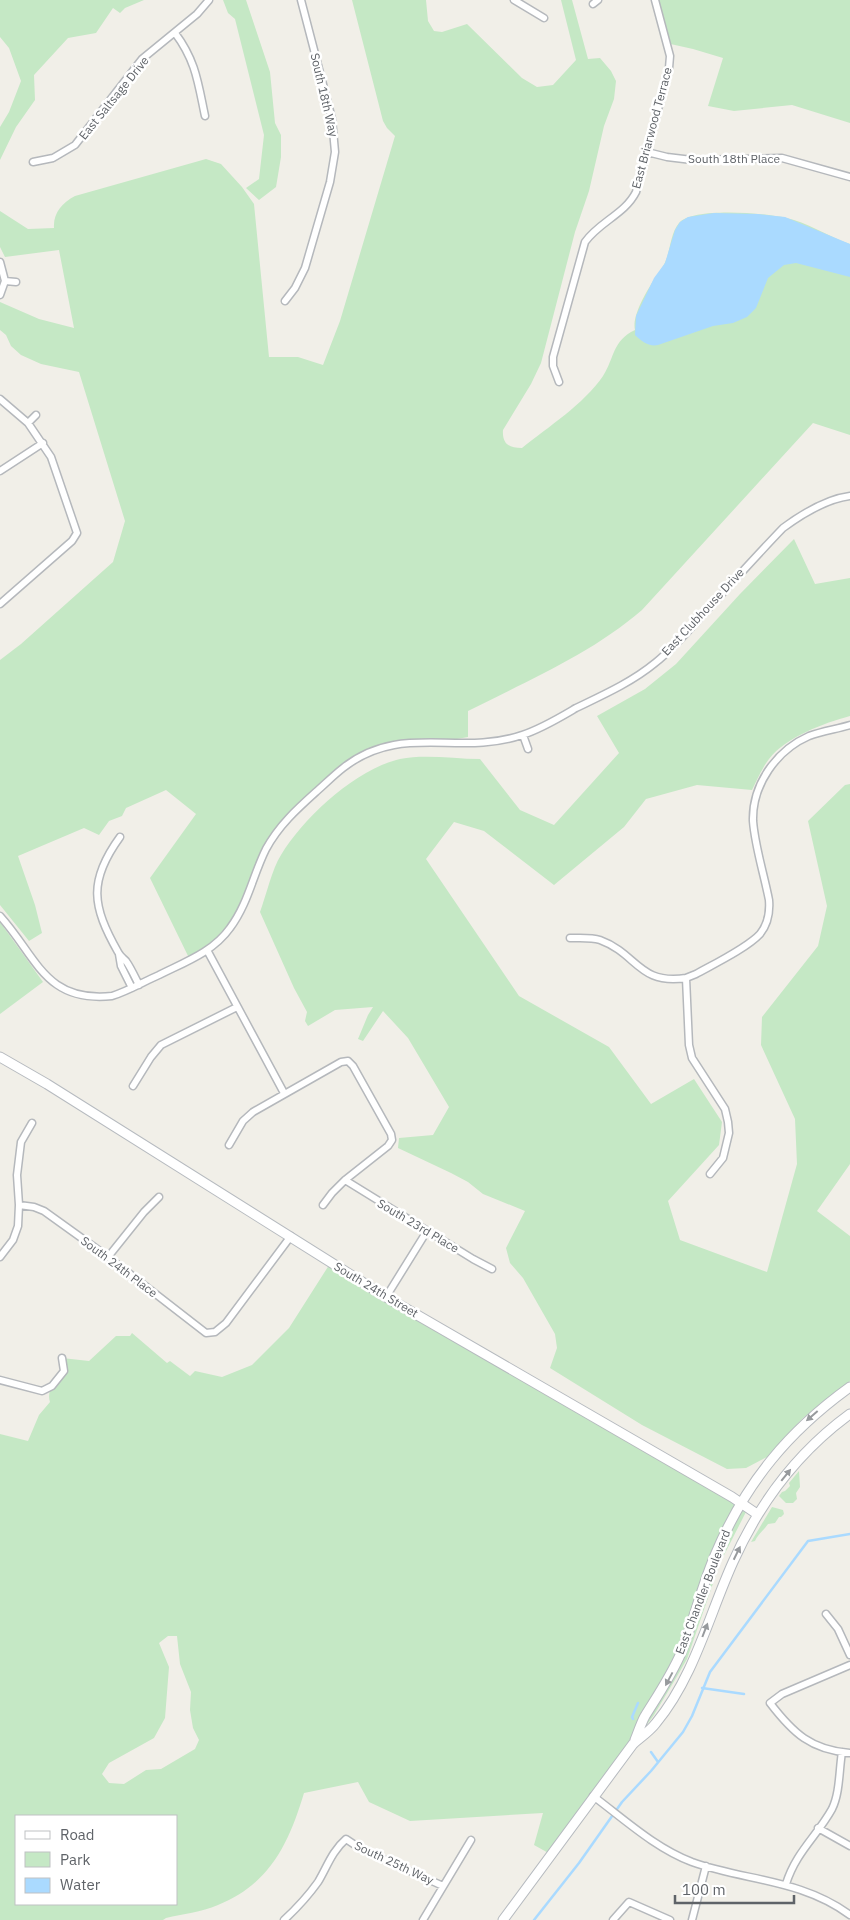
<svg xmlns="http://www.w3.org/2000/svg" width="850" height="1920" font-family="'IBM Plex Sans',sans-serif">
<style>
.green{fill:#c5e8c5;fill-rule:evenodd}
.water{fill:#aadaff}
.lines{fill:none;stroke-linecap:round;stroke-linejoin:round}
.stream{stroke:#aadaff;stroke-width:2.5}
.street-casing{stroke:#b5b8bc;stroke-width:9}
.secondary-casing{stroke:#b6babf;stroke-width:11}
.street{stroke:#fff;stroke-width:6}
.secondary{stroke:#fff;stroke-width:9}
.oneway{fill:#979a9d}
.labels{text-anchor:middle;stroke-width:5;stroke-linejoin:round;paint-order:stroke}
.street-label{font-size:12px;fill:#5f6368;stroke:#fff}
</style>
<rect width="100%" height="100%" fill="#f1efe8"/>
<path class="green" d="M0 0H144L125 8 120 13 113 8 96 33 68 38 34 75 35 100 16 127 0 160V127L9 112 21 81 9 48 0 37Z
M223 0H246L270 72 275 123 281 135V157L276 187 259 200 246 188 259 179 264 135 235 19 228 13Z
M352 0H426L428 21 434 31 442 32 467 24 522 78 537 87 553 85 576 60 561 0H572L588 59 600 58 611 71 616 81 614 99 604 126 589 191 575 232 541 363 531 384 503 430C502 444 509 448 522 448 548 427 584 404 603 376 615 357 612 341 635 330 631 314 652 282 662 268 671 255 669 235 679 223 693 206 774 213 794 220 814 226 831 238 850 244V435L813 423 642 610C591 654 527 681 468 711V737L435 743 378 748 343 767 278 828 230 929 190 960 150 878 196 814 166 790 126 808 122 816 109 821 99 835 84 828 18 856 35 905 42 933 29 941 0 905V660L21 644 113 562 125 521 79 372 41 364 21 355 11 346 6 335 0 330V302L39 319 74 328 59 250 5 257 0 247V211L28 229 54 228C53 213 62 203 75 196L206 159 221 164 242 187 254 204 269 357H298L323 365 340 321 395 136 387 128 383 121Z
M655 0H850V123L792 105 734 111 708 106 723 58 693 49 666 43Z
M794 539 815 584 850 578V716C824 723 786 737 769 759 762 768 757 780 752 790L697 785 646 799 624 827 554 885 484 831 454 822 426 859 519 996 609 1047 651 1104 694 1079 722 1122 719 1145 668 1201 680 1240 767 1272 797 1164 795 1119 761 1045 762 1017 818 946 827 906 808 821 845 785 850 784V1164L817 1211 850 1236V1381L803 1418 767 1457 746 1468 727 1469 642 1425 550 1368 557 1348 555 1334 523 1278 510 1263 506 1248 525 1211 483 1194 468 1182 451 1173 398 1148 399 1138 433 1135 449 1107 408 1038 383 1011 363 1041 358 1039 368 1015 373 1007 335 1010 308 1026 305 1021 307 1012 294 988 260 912C266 896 272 869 281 855 304 817 356 769 400 759 425 754 454 759 480 759L520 810 554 825 619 753 597 716 645 689 676 664 740 594Z
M0 922 43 982 0 1014Z
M331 1262 748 1508 720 1563 687 1659 676 1678 654 1715 552 1855 534 1845 543 1813 410 1821 369 1802 358 1782 304 1793C289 1843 270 1884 218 1905 201 1912 183 1914 166 1918L163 1920H0V1434L28 1441 39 1415 50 1402C46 1390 56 1380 64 1371L62 1358 89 1361 116 1336H130L132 1333 167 1363 170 1361 190 1376 195 1371 222 1377 252 1365 289 1328ZM168 1636H177L180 1664 191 1692 190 1710 193 1728 199 1740 195 1749 161 1769 146 1770 124 1784 109 1783 102 1774 109 1763 154 1738 165 1718 169 1667 159 1643ZM16 1816H176V1904H16Z
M799 1471 800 1487 796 1493 797 1499 793 1503H786L779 1496 782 1492 785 1491 790 1486 789 1483Z
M772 1507 783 1510 784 1514 781 1517H779L775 1523 768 1524C764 1530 757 1535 755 1541L751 1542Z"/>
<path class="water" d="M714 213 758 214 785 217 850 244V277L796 263 784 265 768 278 756 308 747 317 733 323 713 326 658 345C649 347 641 341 635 335L636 316 654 278 665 263 675 230 680 222 688 217Z"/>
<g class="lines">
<path class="stream" d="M702 1688 744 1694
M633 1719 632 1717 638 1703
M651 1752 658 1762
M534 1920 579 1863 622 1802 651 1771 683 1732 692 1716 710 1672 808 1541 850 1534"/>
<g class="street-casing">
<path id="street" d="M514 0 544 18
M593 4 598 0
M175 33C196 61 198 83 205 116
M647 152 667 157 692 160 782 158 850 177
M33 162 53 158 75 145 142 59 197 14 209 0
M0 262 5 281 0 295
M5 281 16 282
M285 301 295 288 305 268 330 182 335 152 332 119 301 0
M559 382 553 366V357L585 242C599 222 625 214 636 192L669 68 670 56 655 0
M0 399 28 423 51 457 77 533 72 541 0 604
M28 423 36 415
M0 471 43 443
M523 735 528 749
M120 837C88 881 92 906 118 952 120 956 123 958 126 961 131 968 135 977 139 985
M0 916C37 957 45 1003 112 996 128 991 143 982 159 975 185 962 213 952 230 928 248 904 253 875 266 849 279 825 297 809 317 791 326 783 334 775 343 768 401 722 458 757 522 735 541 729 559 718 576 708 603 695 632 682 655 663 674 648 690 629 706 611 732 583 757 555 783 528 802 514 826 499 850 496
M570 938C580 938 591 937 600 940 638 954 638 985 686 978L689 1045 692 1058 725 1109 728 1122 729 1133 723 1158 710 1174
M207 950 284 1093
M119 954 121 966 132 988
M686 978 696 974C714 964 747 948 760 934 768 924 770 912 769 900 764 874 755 847 753 821 752 784 777 750 809 736 822 731 837 729 850 725
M133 1086 151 1057 161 1045 237 1007
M229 1145 243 1121 253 1112 341 1062 348 1061 353 1066 391 1134 392 1140 388 1146 345 1180 332 1193 323 1205
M345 1180 473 1259 492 1269
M19 1205 34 1207 44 1211 108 1257 206 1333 215 1332 226 1323 291 1236
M0 1257 13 1240 18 1226 19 1205 17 1175 21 1142 32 1123
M108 1257 144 1212 159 1197
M386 1297 427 1231
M0 1380 42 1391 52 1386 64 1371 62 1358
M826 1614 838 1629 850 1655
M850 1665 782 1694 770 1703C793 1733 811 1750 850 1753
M593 1796C624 1819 655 1848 692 1862 746 1881 801 1879 850 1915
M818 1828 850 1846
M786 1884C796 1852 817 1836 832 1809 840 1793 839 1770 842 1752
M284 1920C297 1908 308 1896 318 1882 327 1867 332 1851 346 1839L361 1849 443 1886
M423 1920 471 1840
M613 1920 629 1902 670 1920
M692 1920 706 1866"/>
</g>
<g class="secondary-casing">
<path id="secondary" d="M0 1057 47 1084 386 1297 732 1497 757 1514
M635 1740C638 1733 641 1723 645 1716 658 1695 671 1676 681 1653 694 1620 702 1585 716 1553 746 1482 789 1431 850 1387
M503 1920 633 1744C641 1737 650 1731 656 1723 694 1677 709 1615 733 1562 759 1504 798 1452 850 1414"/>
</g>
<use href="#street" class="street"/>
<use href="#secondary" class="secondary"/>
</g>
<defs><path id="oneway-solid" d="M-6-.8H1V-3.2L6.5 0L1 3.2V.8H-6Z" transform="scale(1.25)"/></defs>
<g class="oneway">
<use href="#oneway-solid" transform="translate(812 1416) rotate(139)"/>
<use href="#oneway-solid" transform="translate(786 1475) rotate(-51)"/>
<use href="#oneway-solid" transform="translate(737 1553) rotate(-64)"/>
<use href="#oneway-solid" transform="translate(705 1630) rotate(-69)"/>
<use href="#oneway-solid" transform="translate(669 1679) rotate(118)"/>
</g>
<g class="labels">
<g class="street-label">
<text transform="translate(324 95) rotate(77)" y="4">South 18th Way</text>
<text transform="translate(114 98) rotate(-51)" y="4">East Saltsage Drive</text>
<text transform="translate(652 128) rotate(-75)" y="4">East Briarwood Terrace</text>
<text x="734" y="163">South 18th Place</text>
<text transform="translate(703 612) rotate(-47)" y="4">East Clubhouse Drive</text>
<text transform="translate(418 1226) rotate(31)" y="4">South 23rd Place</text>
<text transform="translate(119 1267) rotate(37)" y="4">South 24th Place</text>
<text transform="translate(376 1290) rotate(31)" y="4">South 24th Street</text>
<text transform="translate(703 1592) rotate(-69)" y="4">East Chandler Boulevard</text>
<text transform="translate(394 1863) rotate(25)" y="4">South 25th Way</text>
</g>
</g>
<rect x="15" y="1815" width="162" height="90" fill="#ffffff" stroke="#bfc1c3"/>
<rect x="25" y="1831" width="25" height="8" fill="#ffffff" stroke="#bfc1c3"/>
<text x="60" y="1840" font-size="15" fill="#5f6368">Road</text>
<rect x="25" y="1852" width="25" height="15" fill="#c5e8c5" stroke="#bfc1c3"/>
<text x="60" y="1865" font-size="15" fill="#5f6368">Park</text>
<rect x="25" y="1878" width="25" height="15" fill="#aadaff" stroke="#bfc1c3"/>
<text x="60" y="1890" font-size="15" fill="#5f6368">Water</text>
<path d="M675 1895v8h119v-8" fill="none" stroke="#5f6368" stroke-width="2.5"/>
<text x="682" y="1895" font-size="15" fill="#5f6368" stroke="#ffffff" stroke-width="4" paint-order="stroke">100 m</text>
</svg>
